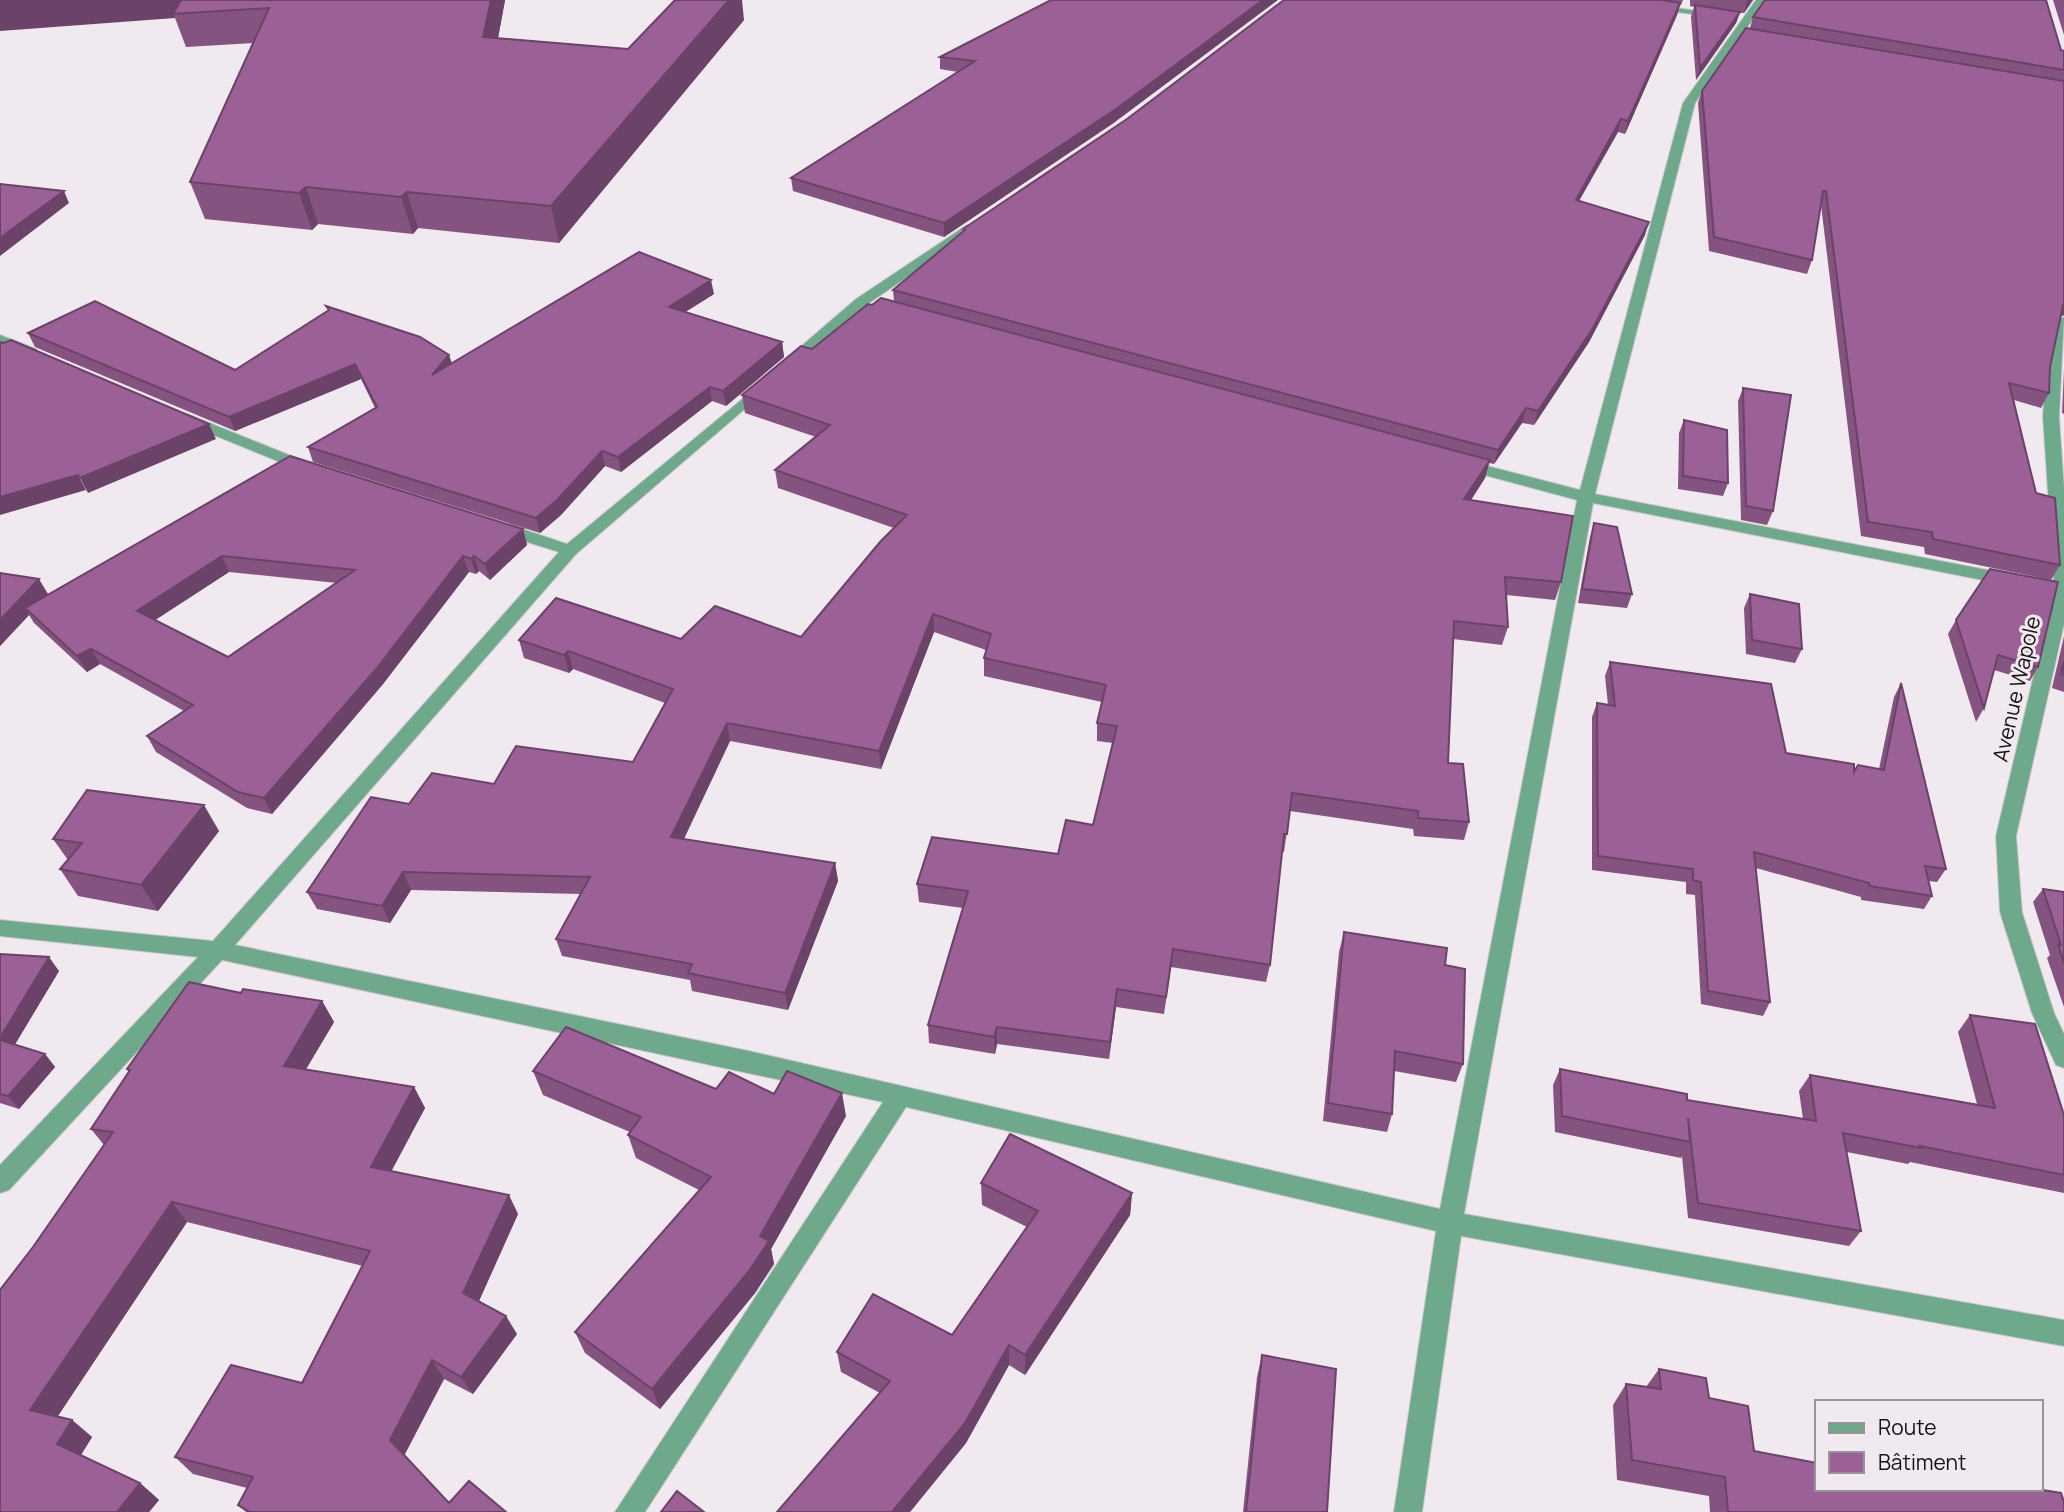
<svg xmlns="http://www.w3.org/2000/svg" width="2064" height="1512" font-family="Manrope,sans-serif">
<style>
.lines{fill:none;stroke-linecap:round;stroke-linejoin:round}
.minor-casing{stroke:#cdc7cc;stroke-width:2}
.minor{fill:#6fa98c;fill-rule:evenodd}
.wall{fill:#855380;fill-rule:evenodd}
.shaded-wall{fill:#6c4368}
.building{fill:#9b6095;stroke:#6c4368;stroke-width:2;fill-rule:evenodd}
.labels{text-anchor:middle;stroke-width:6;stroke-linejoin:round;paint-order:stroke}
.street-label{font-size:21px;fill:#151214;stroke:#f0e9ef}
</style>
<rect width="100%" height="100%" fill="#f0e9ef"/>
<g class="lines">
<g class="minor-casing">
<path id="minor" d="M1594 0H1624L1724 15 1719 18Z
M1756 0H1766L1695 103 1595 494 2054 583 2043 417 2045 382 2057 321 2064 317 2059 417 2064 488V624L2016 836 2022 912 2054 1013 2064 1034V1068L2056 1065 2032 1013 2000 912 1996 836 2053 594 1593 503 1464 1214 2064 1320V1346L1461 1236 1422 1512H1394L1436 1231 906 1107 645 1512H615L883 1102 222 960 9 1190 0 1193V1165L198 957 0 936V920L213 941 559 552 495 532 493 528 495 524H507L567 544 763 382 768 383V389L576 554 235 945 749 1051 1440 1209 1577 500 1458 468 1456 465 1464 460 1580 490 1683 103Z
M967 225 979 228 866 305 794 367H784V361L856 299Z
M0 335 36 349 38 352 31 356 0 344Z
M187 414 314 465 316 468 314 471H302L182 422 179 419Z"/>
</g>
<use href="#minor" class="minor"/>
</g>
<path class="wall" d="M0 0H505L498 38 628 49 744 20 559 243 418 228 413 234 318 224 312 230 205 219 190 182 254 43 186 47 175 18Z
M1051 0 1115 122 944 237 793 191 791 178 958 72 940 69V57Z
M1284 0H1683L1681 5H1680L1677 15 1625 134 1618 132 1579 201 1645 235 1589 342 1534 425 1522 423 1494 464 1489 463 1485 478 1471 500 1561 582 1555 600 1506 595 1508 627 1502 645 1453 639 1448 763 1469 822 1464 840 1414 836 1413 829 1290 811 1284 852H1282L1270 965 1266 982 1171 967 1164 1014 1116 1007 1109 1059 997 1044 995 1054 929 1043 928 1025 963 908 919 902 917 884 1058 854 1093 825 1113 743 1097 741V723L1102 702 984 676V658L986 650 934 632 881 769 730 741 684 839 835 863 838 881 788 1010 692 991 690 980 562 956 556 939 581 894 411 890 390 923 317 909 307 892 409 804 494 784 633 762 665 703 573 669 569 673 524 658 519 640 801 637 894 528 778 488 775 470 816 437 745 413 742 395 812 349 872 305 894 301 893 290 963 232V229L1127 119Z
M1690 0H1753L1744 13H1740L1736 23 1696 80 1691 17 1694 7 1690 6Z
M2053 0H2064V35Z
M1753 17 2064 51V315L2061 316 2050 367 2049 393 2041 408 2014 400 2036 493 2060 565 2051 580 1925 554 1924 547 1861 536 1821 205 1812 260 1807 274 1709 251 1698 103 1702 91 1750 28Z
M714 294 685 312 782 342 784 357 726 406 712 401 621 472 605 466 561 515 540 533 313 462 308 447 375 408 361 379 235 431 35 347 28 333 235 370 452 363Z
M2064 370V414L2062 413Z
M1743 388 1773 511 1767 525 1741 520 1738 401Z
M1684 420 1728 483 1723 496 1678 489 1679 433Z
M290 456 523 529 527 545 490 580 479 571 476 574 469 572 383 684 272 814 247 808 156 752 147 736 184 711 100 664 87 672 34 623 29 615 0 646V573L48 594 46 596ZM229 572 337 583 228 657 155 620Z
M1594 523 1632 594 1627 608 1578 603 1590 537Z
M1750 594 1802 649 1795 663 1746 654 1744 608Z
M1956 620 2038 667 2030 681 1994 670 1984 708 1976 722 1948 634Z
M2064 636V692L2052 688Z
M1610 662 1786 753 1854 772 1879 769 1894 697 1901 683 1946 869 1937 882 1929 881 1932 896 1924 909 1861 900V897L1756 868 1770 1002 1763 1016 1701 1004 1695 895 1686 894V882L1592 870V717L1597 703 1608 705 1605 676Z
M219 831 158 911 78 896 60 869 68 860 53 839Z
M2043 889 2064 892V1007L2047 958 2050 955 2033 902Z
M1344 932 1445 965 1463 1064 1456 1082 1394 1071 1392 1114 1387 1132 1323 1121 1339 952Z
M0 954 59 971 14 1045 45 1054 55 1067 19 1109 0 1103Z
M241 993 322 1001 334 1022 306 1069 414 1087 425 1108 391 1171 518 1214 479 1301 517 1334 473 1394 444 1379 404 1455 449 1503 506 1512H246L238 1505 247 1488 193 1474 175 1457 302 1383 363 1266 187 1222 57 1417 72 1420 92 1437 81 1455 140 1483 159 1500 149 1512H0L104 1145 91 1129 129 1072 127 1069Z
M1970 1015 2064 1115V1193L1910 1162 1908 1164 1847 1152 1861 1231 1849 1246 1688 1218 1682 1156 1681 1158 1555 1132 1553 1085 1560 1069 1687 1100 1803 1119 1799 1091 1810 1075 1977 1104 1958 1032Z
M533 1071 774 1094 846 1116 771 1249 774 1264 755 1293 660 1409 585 1353 575 1332 699 1190 636 1158 628 1135 630 1132 543 1095Z
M981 1183 1132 1193 1130 1215 1025 1375 1009 1365 966 1443 910 1512H777L880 1393 841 1372 837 1352 952 1335 1027 1227 982 1205Z
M1262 1355 1327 1512H1243L1257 1377Z
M1659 1369 1709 1398 1754 1451 2064 1512H1710L1709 1496 1617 1480 1613 1405 1626 1384 1646 1387Z"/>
<path class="shaded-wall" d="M0 0H193L173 14 175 18 0 31Z
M491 0H505L492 71 483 37Z
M729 0H742L744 20 559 243 551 206Z
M1263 0H1278L1115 122 944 237V223Z
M1748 0H1753L1744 13 1747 1Z
M1680 3 1677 15 1625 134 1628 121Z
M1740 12 1736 23 1696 80 1700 68Z
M1621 119 1618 132 1572 213 1576 200Z
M306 187 318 224 312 230 299 193Z
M64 191 69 203 0 256V238Z
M407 192 418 228 413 234 401 197Z
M1649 222 1645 235 1589 342 1534 425 1538 411Z
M711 280 714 294 671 321 669 307Z
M2064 304V315L2056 319 2063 305Z
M782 342 784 357 726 406 723 391Z
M449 355 454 369 432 375Z
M355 364 361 379 235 431 229 417Z
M710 387 712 401 621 472 618 457Z
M1526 408 1522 423 1494 464 1498 450Z
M209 424 216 439 88 493 80 478Z
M602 451 605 466 561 515 540 533 536 518Z
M1490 460 1485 478 1460 517 1464 499Z
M78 475 86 490 0 515V497Z
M523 529 527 545 490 580 485 564Z
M222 556 229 572 146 626 137 611Z
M463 556 469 572 383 684 272 814 264 798Z
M474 556 479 571 476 574 471 559Z
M39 579 48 594 30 613 25 608 29 615 0 646V620Z
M933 614 934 632 881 769 879 751Z
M91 649 100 664 87 672 77 656Z
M568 651 573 669 569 673 564 655Z
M727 723 730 741 676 855 671 837Z
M204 805 219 831 158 911 141 885Z
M835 863 838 881 788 1010 785 993Z
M403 872 411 890 390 923 382 906Z
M49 957 59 971 10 1053 0 1041V1038Z
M1117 989 1116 1007 1109 1059 1110 1042Z
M322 1001 334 1022 296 1086 284 1066Z
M997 1027V1044L995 1054 994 1037Z
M45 1054 55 1067 19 1109 8 1096Z
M414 1087 425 1108 383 1187 371 1167Z
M842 1093 846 1116 771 1249 774 1264 755 1293 660 1409 652 1389 760 1236Z
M1132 1193 1130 1215 1025 1375V1355Z
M509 1195 518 1214 474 1312 463 1293Z
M172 1202 187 1222 50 1428 30 1410Z
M506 1316 517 1334 473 1394 461 1377Z
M1009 1345V1365L966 1443 910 1512H892Z
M432 1360 444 1379 403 1458 390 1440Z
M72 1420 92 1437 77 1461 57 1444Z
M140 1483 159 1500 149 1512H117Z"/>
<path class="building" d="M177 0H491L483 37 628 49 675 0H729L551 206 407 192 401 197 306 187 299 193 190 182 269 8 173 14 181 0Z
M1051 0H1263L1116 109 944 223 791 178 975 61 940 57Z
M1284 0H1662L1680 3 1628 121 1621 119 1576 200 1649 222 1593 328 1538 411 1526 408 1498 450 893 290 965 230 963 229 1127 119Z
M1765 0H2046L2061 50 2064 51V70L1753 17Z
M1695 5 1740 12 1700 68Z
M1746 28 2064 81V304L2063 305 2050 367 2049 393 2009 383 2036 493 2055 498 2060 565 1933 539 1932 532 1868 522 1826 191H1823L1812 260 1714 237 1702 91Z
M0 184 64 191 0 238Z
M639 252 711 280 669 307 782 342 723 391 710 387 618 457 602 451 557 500 536 518 308 447 377 407 355 364 229 417 28 333 95 301 235 370 329 310 326 306 420 337 449 355 432 375Z
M881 298 1490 460 1464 499 1573 516 1561 582 1505 577 1508 627 1454 621 1448 763 1463 764 1469 822 1418 818V811L1292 793 1287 834H1284L1270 965 1173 949 1166 997 1117 989 1110 1042 997 1027 994 1037 928 1025 968 891 917 884 932 837 1058 854 1066 820 1093 825 1117 726 1097 723 1106 685 984 658 991 634 933 614 879 751 727 723 671 837 835 863 785 993 688 973 692 964 556 939 590 877 403 872 382 906 307 892 371 797 409 804 432 773 494 784 516 746 633 762 673 689 568 651 564 655 519 640 556 598 681 639 715 606 801 637 880 542 907 515 775 470 830 425 742 395 801 346 812 349 868 304 872 305Z
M11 340 209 424 80 478 78 475 0 497V342L4 343Z
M1743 388 1791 395 1773 511 1746 506Z
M1684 420 1727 430 1728 483 1683 476Z
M290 456 523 529 485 564 474 556 471 559 463 556 377 668 264 798 238 792 147 736 193 705 91 649 77 656 25 608ZM222 556 355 570 228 657 137 611Z
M1594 523 1617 527 1632 594 1582 589Z
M1990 569 2058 582 2038 667 1998 655 1984 708 1956 620Z
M0 573 39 579 0 620Z
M1750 594 1799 604 1802 649 1752 640Z
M2064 661V675L2061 674Z
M1610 662 1771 684 1786 753 1854 764V772L1858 765 1884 770 1901 683 1946 869 1925 866 1932 896 1870 886 1869 883 1754 852 1770 1002 1708 991 1701 882 1693 880V869L1598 856 1597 703 1615 706Z
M87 790 204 805 141 885 60 869 82 843 53 839Z
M2043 889 2064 892V963L2058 944 2061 945Z
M1344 932 1447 948 1445 965 1465 969 1463 1064 1395 1051 1392 1114 1328 1103Z
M0 954 49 957 0 1038Z
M189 982 241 993 243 989 322 1001 284 1066 414 1087 371 1167 509 1195 463 1293 506 1316 461 1377 432 1360 390 1440 449 1503 469 1481 506 1512H250L238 1505 253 1477 175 1457 231 1365 302 1383 370 1251 172 1202 30 1410 72 1420 57 1444 140 1483 117 1512H0V1290L33 1247 113 1132 91 1129 130 1070 127 1069Z
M1970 1015 2035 1024 2064 1115V1175L1920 1146 1921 1148 1843 1133 1861 1231 1698 1203 1688 1118 1690 1142 1562 1116 1560 1069 1687 1094V1100L1816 1121 1810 1075 1995 1108Z
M566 1027 716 1089 729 1072 774 1094 787 1071 842 1093 760 1236 769 1241 749 1271 652 1389 575 1332 711 1177 628 1135 641 1117 533 1071Z
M0 1040 45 1054 8 1096 0 1094Z
M1010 1134 1132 1193 1025 1355 1009 1345 965 1423 892 1512H777L890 1381 837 1352 873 1294 952 1335 1038 1211 981 1183Z
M1262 1355 1336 1369 1327 1512H1246Z
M1659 1369 1706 1378 1709 1398 1748 1406 1754 1451 1817 1463V1489H2036L2061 1493 2064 1502V1512H1728L1725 1477 1632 1460 1626 1384 1661 1389Z
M677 1491 704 1512H661Z"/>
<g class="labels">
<g class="street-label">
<text transform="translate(2017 689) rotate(-77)" y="7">Avenue Wapole</text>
</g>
</g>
<rect x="1815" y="1400" width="228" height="91" fill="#f0e9ef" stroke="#989397" stroke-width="2"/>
<rect x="1829" y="1423" width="35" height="10" fill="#6fa98c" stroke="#989397" stroke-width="2"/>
<text x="1878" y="1435" font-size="21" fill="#151214">Route</text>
<rect x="1829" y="1452" width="35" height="21" fill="#9b6095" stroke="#989397" stroke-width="2"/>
<text x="1878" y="1470" font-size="21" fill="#151214">Bâtiment</text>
</svg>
